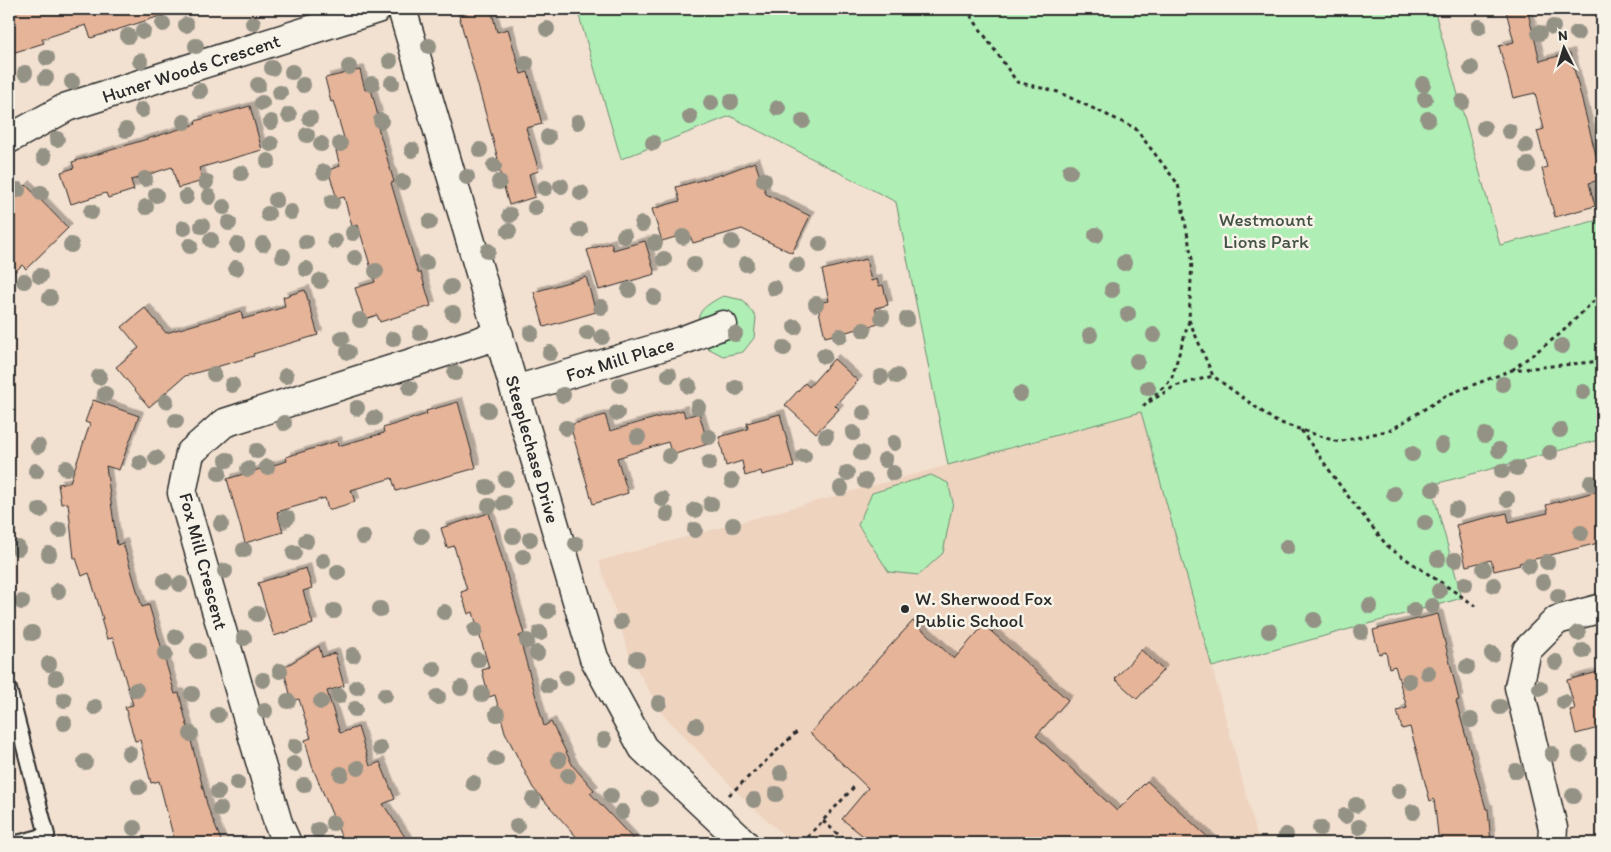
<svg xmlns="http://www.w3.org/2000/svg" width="1611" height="852" font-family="Itim,sans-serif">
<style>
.built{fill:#eed3bf}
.green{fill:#afeeb5;stroke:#6d8c70}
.building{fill:#e6b498;stroke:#2b2b2b;filter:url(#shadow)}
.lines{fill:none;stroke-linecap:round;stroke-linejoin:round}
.service-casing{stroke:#2b2b2b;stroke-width:18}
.minor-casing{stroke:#2b2b2b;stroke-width:31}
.path{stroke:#2b2b2b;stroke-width:3;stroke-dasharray:4 4;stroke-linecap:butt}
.service{stroke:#f7f3e8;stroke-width:14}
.minor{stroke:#f7f3e8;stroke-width:28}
.tree{fill:#939285}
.poi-dot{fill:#2b2b2b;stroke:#f7f3e8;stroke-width:2}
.labels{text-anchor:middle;stroke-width:5;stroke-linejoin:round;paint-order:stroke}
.street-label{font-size:19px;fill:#2b2b2b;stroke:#f7f3e8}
.park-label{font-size:19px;fill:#455247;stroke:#f7f3e8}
.poi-label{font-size:19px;fill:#2b2b2b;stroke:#f7f3e8;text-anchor:start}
</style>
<defs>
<filter id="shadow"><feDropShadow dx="4.5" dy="-4.5" stdDeviation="0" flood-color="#0004"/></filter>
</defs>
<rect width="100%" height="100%" fill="#f2e0d0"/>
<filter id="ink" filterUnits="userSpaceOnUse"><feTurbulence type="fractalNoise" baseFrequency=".02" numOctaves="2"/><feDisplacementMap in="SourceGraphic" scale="10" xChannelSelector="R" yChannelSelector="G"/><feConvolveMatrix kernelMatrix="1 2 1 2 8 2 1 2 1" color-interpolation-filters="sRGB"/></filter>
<g filter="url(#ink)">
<path class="built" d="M1141 412 1212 667 1259 843H792L738 793 662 713 630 657 599 561Z"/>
<path class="green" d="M577 9H1045L1046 12 1059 9H1434L1500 245 1602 219V439L1431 485 1462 598 1212 667 1141 412 948 465 896 202 730 116 621 159Z
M723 296 743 300 756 317 754 338 743 352 723 356 702 345C694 316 696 310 723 296Z
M931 475 948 483 953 502 943 553 919 575 889 572 858 525 872 493Z"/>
<path class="building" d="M26 9H169L170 13 91 38 86 25 42 39 44 43 9 54V14Z
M471 9H491L497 32 508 29 521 74 528 72 542 124 526 128 539 171 529 174 535 197 509 205 496 159H498L458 12Z
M1517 9H1527L1540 61 1570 53 1602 179 1589 183 1595 206 1555 217 1542 169 1547 167 1537 131 1544 129 1535 93 1513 98 1499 46 1514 42 1506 11Z
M360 70 365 90 371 89 378 116 375 117 394 182 391 183 418 273H421L431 306 380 322 377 315 365 319 355 288 375 282 358 225 352 226 344 197 337 199 328 170 340 166 336 151 347 148 333 101 331 102 325 78Z
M250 106 262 150 199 168 203 181 178 188 172 167 131 180 134 190 108 198 106 193 71 204 61 172 74 168 72 162 196 124 195 121Z
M755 162 766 194 810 216 792 253 742 229 693 243 689 233 662 241 652 209 680 201 676 187 723 174Z
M26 185 68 228 26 269 22 265 9 277V202Z
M645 241 655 274 599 290 587 250 611 243 613 250Z
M866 259 871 281 877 279 879 286 883 285 888 305 875 308 879 324 825 337 817 303 829 301 822 270Z
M586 277 596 312 544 327 534 292Z
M305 290 318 335 253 354 254 356 185 376 149 407 116 367 139 348 122 327 145 308 166 333 241 311 243 319 285 307 283 297Z
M834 359 858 381 835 405 839 409 816 433 785 405 805 383 809 387Z
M93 400 139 416 119 470 106 466 117 545 123 543 142 607 149 605 175 694 179 693 208 808 222 843H175L159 781 151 783 140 740 135 741 125 707 133 705 113 638 107 639 101 619H103L89 573 82 576 76 558H74L68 503 61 504 58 484 70 482 90 424 85 422Z
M458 402 476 468 396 491 392 478 351 490 355 502 328 510 325 498 277 512 283 532 245 543 227 479 287 461 286 457 337 441 338 446 384 433 383 428 427 414 426 411Z
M683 410 685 417 699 413 708 444 672 455 668 442 617 458 628 493 593 504 570 425 605 415 610 431Z
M780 414 794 467 762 475 761 471 745 476 742 461 726 466 719 437 748 429 747 423Z
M1602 490V542L1519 563 1520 565 1494 571 1491 560 1466 566 1456 525 1507 513 1509 522 1548 513 1546 505Z
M489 513 524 634 519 636 544 726 551 722 573 766 594 790 590 793 637 843H582L533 788 505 732 495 695 489 697 482 670 489 668 473 612 468 614 461 592 467 590 454 546 447 548 441 528Z
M306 568 312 588 303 591 313 624 274 636 258 583Z
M1438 614 1459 700 1456 701 1486 809H1488L1491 843H1439L1434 799 1430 801 1410 727 1402 729 1397 711 1407 708 1395 666 1389 668 1386 652 1379 654 1373 630Z
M913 621 954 659 984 625 1068 700 1036 736 1117 811 1147 781 1214 843H872L842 819 868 788 810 733Z
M319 646 322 657 335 653 344 686 327 691 340 733 358 727 370 766 380 762 395 799 383 804 409 843H344L312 766 305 740 311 738 299 699 292 701 283 668Z
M1141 650 1163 670 1137 699 1115 679Z
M1602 671V727L1576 734 1570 710 1575 709 1567 680Z"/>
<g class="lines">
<g class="service-casing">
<path id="service" d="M9 689 47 835 17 843"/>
</g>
<g class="minor-casing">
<path id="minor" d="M402 9 594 658 643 748 744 843
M9 139 67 107 377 9
M515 390 681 341 723 325
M287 843 278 823 182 493 190 453 224 423 499 335
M1552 843 1553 828 1519 687 1527 650 1557 620 1602 608"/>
</g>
<path class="path" d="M966 9 1017 82 1058 92 1135 128 1178 184 1192 259 1189 320 1213 376 1275 421 1338 442 1391 430 1447 395 1512 370 1602 361
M1512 370 1560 334 1602 293
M1149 402 1175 386 1213 376
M1143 406 1171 380 1189 321
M1301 430 1344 491 1388 547 1476 606
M729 795 798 731
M823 821 848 843
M802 843 855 786"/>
<use href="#service" class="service"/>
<use href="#minor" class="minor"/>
</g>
<g class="tree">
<circle cx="253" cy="23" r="8"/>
<circle cx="163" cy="24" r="8"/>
<circle cx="186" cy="25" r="8"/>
<circle cx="1479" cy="27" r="8"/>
<circle cx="1553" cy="27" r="8"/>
<circle cx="547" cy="29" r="8"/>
<circle cx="143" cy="31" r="8"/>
<circle cx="1539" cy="33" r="8"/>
<circle cx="1577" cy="33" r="8"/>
<circle cx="128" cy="36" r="8"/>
<circle cx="196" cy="46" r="8"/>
<circle cx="429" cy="46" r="8"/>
<circle cx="47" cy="58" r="8"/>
<circle cx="140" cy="61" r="8"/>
<circle cx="390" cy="61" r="8"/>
<circle cx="526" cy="63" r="8"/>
<circle cx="349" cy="67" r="8"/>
<circle cx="272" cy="68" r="8"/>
<circle cx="1471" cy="68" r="8"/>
<circle cx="292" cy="72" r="8"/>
<circle cx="25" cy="73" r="8"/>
<circle cx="46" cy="78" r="8"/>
<circle cx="72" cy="82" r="8"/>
<circle cx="392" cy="83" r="8"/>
<circle cx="372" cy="84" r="8"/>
<circle cx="1423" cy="84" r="8"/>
<circle cx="258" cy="85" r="8"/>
<circle cx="303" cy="85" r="8"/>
<circle cx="200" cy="91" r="8"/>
<circle cx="280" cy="93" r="8"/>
<circle cx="1425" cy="99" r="8"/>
<circle cx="731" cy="102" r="8"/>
<circle cx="1462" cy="102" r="8"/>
<circle cx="262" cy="103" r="8"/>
<circle cx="711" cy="103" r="8"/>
<circle cx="778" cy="108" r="8"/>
<circle cx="142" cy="110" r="8"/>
<circle cx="289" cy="115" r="8"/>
<circle cx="690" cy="117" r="8"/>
<circle cx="310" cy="118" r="8"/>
<circle cx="1428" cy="119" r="8"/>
<circle cx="381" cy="121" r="8"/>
<circle cx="803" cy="121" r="8"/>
<circle cx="184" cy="122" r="8"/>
<circle cx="271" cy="122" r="8"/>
<circle cx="578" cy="122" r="8"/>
<circle cx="1484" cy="128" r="8"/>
<circle cx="126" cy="130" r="8"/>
<circle cx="1509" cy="131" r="8"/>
<circle cx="307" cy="135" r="8"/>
<circle cx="548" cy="137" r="8"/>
<circle cx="57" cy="139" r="8"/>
<circle cx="653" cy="143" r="8"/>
<circle cx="271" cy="144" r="8"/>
<circle cx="321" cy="144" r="8"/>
<circle cx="340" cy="144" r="8"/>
<circle cx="1526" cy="146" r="8"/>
<circle cx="412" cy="150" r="8"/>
<circle cx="480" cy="150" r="8"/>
<circle cx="44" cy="157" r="8"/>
<circle cx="268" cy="161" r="8"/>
<circle cx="1528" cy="165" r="8"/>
<circle cx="494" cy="166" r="8"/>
<circle cx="1070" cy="171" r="8"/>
<circle cx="324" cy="172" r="8"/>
<circle cx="241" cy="173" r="8"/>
<circle cx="467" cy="177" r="8"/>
<circle cx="145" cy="179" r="8"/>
<circle cx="764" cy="180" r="8"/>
<circle cx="206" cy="182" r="8"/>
<circle cx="403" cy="182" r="8"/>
<circle cx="499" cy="182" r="8"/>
<circle cx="561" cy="186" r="8"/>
<circle cx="545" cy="188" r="8"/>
<circle cx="18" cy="190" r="8"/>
<circle cx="41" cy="193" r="8"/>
<circle cx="581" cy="193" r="8"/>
<circle cx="156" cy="195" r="8"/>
<circle cx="186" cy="197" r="8"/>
<circle cx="209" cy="197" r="8"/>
<circle cx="276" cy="200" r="8"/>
<circle cx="332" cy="202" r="8"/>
<circle cx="146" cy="207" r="8"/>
<circle cx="224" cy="207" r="8"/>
<circle cx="535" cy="208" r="8"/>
<circle cx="91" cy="212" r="8"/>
<circle cx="291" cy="212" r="8"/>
<circle cx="268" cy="214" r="8"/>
<circle cx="510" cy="215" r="8"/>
<circle cx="430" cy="222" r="8"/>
<circle cx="229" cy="223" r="8"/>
<circle cx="642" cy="224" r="8"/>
<circle cx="202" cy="226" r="8"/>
<circle cx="184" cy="228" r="8"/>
<circle cx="580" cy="230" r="8"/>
<circle cx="509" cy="231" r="8"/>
<circle cx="353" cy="233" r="8"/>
<circle cx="1096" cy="235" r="8"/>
<circle cx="624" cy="236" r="8"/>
<circle cx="683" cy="237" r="8"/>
<circle cx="211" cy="240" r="8"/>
<circle cx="335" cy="241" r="8"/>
<circle cx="306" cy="242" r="8"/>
<circle cx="732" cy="242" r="8"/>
<circle cx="655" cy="243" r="8"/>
<circle cx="263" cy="244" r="8"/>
<circle cx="820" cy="244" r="8"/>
<circle cx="71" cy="245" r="8"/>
<circle cx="237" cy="245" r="8"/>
<circle cx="190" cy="246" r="8"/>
<circle cx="488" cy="251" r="8"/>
<circle cx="283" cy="256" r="8"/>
<circle cx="355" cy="258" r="8"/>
<circle cx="664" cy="259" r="8"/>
<circle cx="426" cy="263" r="8"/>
<circle cx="1124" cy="263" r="8"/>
<circle cx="694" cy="264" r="8"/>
<circle cx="746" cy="264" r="8"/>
<circle cx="797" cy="265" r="8"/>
<circle cx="236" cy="268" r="8"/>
<circle cx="306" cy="269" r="8"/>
<circle cx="376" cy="271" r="8"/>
<circle cx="40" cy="276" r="8"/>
<circle cx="24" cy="281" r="8"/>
<circle cx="320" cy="281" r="8"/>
<circle cx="451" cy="287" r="8"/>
<circle cx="774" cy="288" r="8"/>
<circle cx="629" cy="290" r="8"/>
<circle cx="1112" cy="290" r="8"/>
<circle cx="654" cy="297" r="8"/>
<circle cx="50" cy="298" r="8"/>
<circle cx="816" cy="304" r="8"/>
<circle cx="601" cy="307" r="8"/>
<circle cx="453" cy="313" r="8"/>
<circle cx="1128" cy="314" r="8"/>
<circle cx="882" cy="317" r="8"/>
<circle cx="907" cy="319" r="8"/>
<circle cx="360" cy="320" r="8"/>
<circle cx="795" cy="327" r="8"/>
<circle cx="864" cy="330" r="8"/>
<circle cx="420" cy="333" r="8"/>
<circle cx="531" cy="333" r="8"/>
<circle cx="587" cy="333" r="8"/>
<circle cx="735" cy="334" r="8"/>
<circle cx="1090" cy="335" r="8"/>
<circle cx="1154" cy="335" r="8"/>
<circle cx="840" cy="336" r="8"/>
<circle cx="602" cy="337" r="8"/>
<circle cx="342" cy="338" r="8"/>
<circle cx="393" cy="339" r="8"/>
<circle cx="1511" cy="341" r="8"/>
<circle cx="1562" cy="346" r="8"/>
<circle cx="784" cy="348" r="8"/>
<circle cx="348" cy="352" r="8"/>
<circle cx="550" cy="353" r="8"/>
<circle cx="824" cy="356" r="8"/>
<circle cx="1137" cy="361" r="8"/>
<circle cx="455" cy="373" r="8"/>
<circle cx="214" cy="374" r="8"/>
<circle cx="669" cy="375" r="8"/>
<circle cx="286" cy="376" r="8"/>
<circle cx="897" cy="376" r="8"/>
<circle cx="99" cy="377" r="8"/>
<circle cx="881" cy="377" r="8"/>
<circle cx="1503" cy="384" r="8"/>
<circle cx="232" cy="385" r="8"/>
<circle cx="620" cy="385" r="8"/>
<circle cx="689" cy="386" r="8"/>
<circle cx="410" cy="388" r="8"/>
<circle cx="736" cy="388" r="8"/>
<circle cx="1148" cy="388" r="8"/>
<circle cx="1583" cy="392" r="8"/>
<circle cx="105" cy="394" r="8"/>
<circle cx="1020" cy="394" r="8"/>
<circle cx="563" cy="395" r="8"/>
<circle cx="166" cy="401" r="8"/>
<circle cx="698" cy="407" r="8"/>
<circle cx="357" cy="408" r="8"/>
<circle cx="488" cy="410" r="8"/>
<circle cx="617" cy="413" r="8"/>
<circle cx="864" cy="413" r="8"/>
<circle cx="374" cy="418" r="8"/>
<circle cx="176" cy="421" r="8"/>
<circle cx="284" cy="423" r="8"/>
<circle cx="566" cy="428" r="8"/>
<circle cx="1560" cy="430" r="8"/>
<circle cx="853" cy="433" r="8"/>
<circle cx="1485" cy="435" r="8"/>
<circle cx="826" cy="436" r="8"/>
<circle cx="638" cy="437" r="8"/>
<circle cx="709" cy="437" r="8"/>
<circle cx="894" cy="443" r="8"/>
<circle cx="1442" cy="445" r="8"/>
<circle cx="38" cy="446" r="8"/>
<circle cx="1499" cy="450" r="8"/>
<circle cx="257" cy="451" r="8"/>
<circle cx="861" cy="453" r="8"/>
<circle cx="1550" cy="453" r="8"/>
<circle cx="1412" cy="454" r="8"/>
<circle cx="669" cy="456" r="8"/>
<circle cx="804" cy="456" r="8"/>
<circle cx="156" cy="458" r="8"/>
<circle cx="227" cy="460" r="8"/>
<circle cx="885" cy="460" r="8"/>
<circle cx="140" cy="463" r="8"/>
<circle cx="709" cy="463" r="8"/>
<circle cx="267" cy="467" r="8"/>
<circle cx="66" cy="468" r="8"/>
<circle cx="1517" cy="468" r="8"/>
<circle cx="248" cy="469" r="8"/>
<circle cx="36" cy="471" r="8"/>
<circle cx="1502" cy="471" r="8"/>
<circle cx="219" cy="473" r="8"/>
<circle cx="847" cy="473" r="8"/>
<circle cx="893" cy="473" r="8"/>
<circle cx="506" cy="479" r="8"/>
<circle cx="732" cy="481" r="8"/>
<circle cx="865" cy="481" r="8"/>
<circle cx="1591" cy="483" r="8"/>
<circle cx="487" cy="487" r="8"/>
<circle cx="841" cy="488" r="8"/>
<circle cx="1433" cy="489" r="8"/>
<circle cx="1394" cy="494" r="8"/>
<circle cx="662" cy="499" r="8"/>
<circle cx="1507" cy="499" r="8"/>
<circle cx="504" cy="503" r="8"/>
<circle cx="711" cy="504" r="8"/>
<circle cx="489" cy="506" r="8"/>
<circle cx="40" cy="510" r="8"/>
<circle cx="695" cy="510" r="8"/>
<circle cx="1456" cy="510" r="8"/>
<circle cx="667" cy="514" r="8"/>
<circle cx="287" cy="518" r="8"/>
<circle cx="1425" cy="523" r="8"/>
<circle cx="221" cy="524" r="8"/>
<circle cx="733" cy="525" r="8"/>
<circle cx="60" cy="530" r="8"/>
<circle cx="695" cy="530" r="8"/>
<circle cx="1581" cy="533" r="8"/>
<circle cx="422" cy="536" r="8"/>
<circle cx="513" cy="536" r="8"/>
<circle cx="363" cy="537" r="8"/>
<circle cx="530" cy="539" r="8"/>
<circle cx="306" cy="541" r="8"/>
<circle cx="576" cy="544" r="8"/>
<circle cx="1287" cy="547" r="8"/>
<circle cx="18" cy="548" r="8"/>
<circle cx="244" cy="550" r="8"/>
<circle cx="294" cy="553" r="8"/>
<circle cx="49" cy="554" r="8"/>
<circle cx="523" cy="557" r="8"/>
<circle cx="1438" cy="559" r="8"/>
<circle cx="1455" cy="560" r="8"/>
<circle cx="323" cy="561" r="8"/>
<circle cx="1547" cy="562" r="8"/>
<circle cx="1529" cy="566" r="8"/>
<circle cx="1484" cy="569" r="8"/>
<circle cx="225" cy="571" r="8"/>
<circle cx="338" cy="572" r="8"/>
<circle cx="165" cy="581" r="8"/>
<circle cx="1543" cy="582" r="8"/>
<circle cx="180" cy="584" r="8"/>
<circle cx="1465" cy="584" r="8"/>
<circle cx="1494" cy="585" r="8"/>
<circle cx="58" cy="591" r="8"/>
<circle cx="1439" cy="591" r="8"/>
<circle cx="1558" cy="596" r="8"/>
<circle cx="22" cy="602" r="8"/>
<circle cx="1370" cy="606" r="8"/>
<circle cx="1432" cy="606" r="8"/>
<circle cx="380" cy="609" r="8"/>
<circle cx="1414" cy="610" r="8"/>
<circle cx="334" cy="611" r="8"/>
<circle cx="548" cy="611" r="8"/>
<circle cx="444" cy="612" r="8"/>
<circle cx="257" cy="614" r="8"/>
<circle cx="1314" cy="620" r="8"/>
<circle cx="621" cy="622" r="8"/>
<circle cx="475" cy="630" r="8"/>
<circle cx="1269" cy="631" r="8"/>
<circle cx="1361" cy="632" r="8"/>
<circle cx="32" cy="633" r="8"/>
<circle cx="540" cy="633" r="8"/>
<circle cx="1578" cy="633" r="8"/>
<circle cx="176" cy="637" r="8"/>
<circle cx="244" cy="638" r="8"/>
<circle cx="527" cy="641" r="8"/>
<circle cx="198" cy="651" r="8"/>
<circle cx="1583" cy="651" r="8"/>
<circle cx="537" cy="653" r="8"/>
<circle cx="165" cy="654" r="8"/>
<circle cx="1492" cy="654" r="8"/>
<circle cx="353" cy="655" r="8"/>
<circle cx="637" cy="659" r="8"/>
<circle cx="478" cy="660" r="8"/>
<circle cx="1556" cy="662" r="8"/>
<circle cx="49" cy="664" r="8"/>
<circle cx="1467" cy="667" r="8"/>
<circle cx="434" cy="669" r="8"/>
<circle cx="280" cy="671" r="8"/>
<circle cx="1428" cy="673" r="8"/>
<circle cx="56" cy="678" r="8"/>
<circle cx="566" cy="678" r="8"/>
<circle cx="263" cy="680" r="8"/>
<circle cx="1409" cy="681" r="8"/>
<circle cx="548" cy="685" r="8"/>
<circle cx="357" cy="687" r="8"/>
<circle cx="461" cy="688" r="8"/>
<circle cx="1540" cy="688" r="8"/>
<circle cx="136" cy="690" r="8"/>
<circle cx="192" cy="694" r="8"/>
<circle cx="482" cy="694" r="8"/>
<circle cx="385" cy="695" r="8"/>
<circle cx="339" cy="696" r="8"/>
<circle cx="438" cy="697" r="8"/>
<circle cx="64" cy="700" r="8"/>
<circle cx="288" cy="701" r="8"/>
<circle cx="321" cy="702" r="8"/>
<circle cx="1564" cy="702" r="8"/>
<circle cx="659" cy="703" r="8"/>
<circle cx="95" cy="707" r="8"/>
<circle cx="1500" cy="707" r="8"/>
<circle cx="355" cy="709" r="8"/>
<circle cx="265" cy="711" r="8"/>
<circle cx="497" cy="714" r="8"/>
<circle cx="218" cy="715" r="8"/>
<circle cx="1471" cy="720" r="8"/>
<circle cx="64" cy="723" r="8"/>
<circle cx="696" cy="726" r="8"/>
<circle cx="191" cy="734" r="8"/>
<circle cx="604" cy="740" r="8"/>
<circle cx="295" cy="746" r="8"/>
<circle cx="380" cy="748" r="8"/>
<circle cx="129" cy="753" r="8"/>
<circle cx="1552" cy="754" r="8"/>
<circle cx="1580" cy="754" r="8"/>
<circle cx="496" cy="759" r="8"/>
<circle cx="559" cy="760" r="8"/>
<circle cx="85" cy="762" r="8"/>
<circle cx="294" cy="764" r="8"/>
<circle cx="358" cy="768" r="8"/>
<circle cx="1516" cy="771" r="8"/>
<circle cx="781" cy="773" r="8"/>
<circle cx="341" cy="774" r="8"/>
<circle cx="568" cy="776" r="8"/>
<circle cx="237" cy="783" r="8"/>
<circle cx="473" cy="783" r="8"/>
<circle cx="304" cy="785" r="8"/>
<circle cx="139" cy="787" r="8"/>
<circle cx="1399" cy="791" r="8"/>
<circle cx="218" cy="792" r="8"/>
<circle cx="776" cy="794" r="8"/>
<circle cx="611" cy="796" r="8"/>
<circle cx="1573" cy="796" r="8"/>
<circle cx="650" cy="799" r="8"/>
<circle cx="533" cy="800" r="8"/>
<circle cx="754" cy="800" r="8"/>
<circle cx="1356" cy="805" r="8"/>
<circle cx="220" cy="809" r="8"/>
<circle cx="622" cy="812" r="8"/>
<circle cx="1413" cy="812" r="8"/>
<circle cx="1345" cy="816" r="8"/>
<circle cx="333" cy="823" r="8"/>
<circle cx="517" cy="826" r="8"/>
<circle cx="1359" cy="827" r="8"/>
<circle cx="134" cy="828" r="8"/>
<circle cx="1320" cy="828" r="8"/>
<circle cx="318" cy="830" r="8"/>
<circle cx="1286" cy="835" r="8"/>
</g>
</g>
<circle class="poi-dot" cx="905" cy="609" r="5"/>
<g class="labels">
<g class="street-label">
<text transform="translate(191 68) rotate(-18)" y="7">Huner Woods Crescent</text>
<text transform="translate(620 359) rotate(-17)" y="7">Fox Mill Place</text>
<text transform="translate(533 449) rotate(74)" y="7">Steeplechase Drive</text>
<text transform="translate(204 561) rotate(75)" y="7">Fox Mill Crescent</text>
</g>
<g class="park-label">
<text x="1266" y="226">Westmount<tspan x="1266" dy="22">Lions Park</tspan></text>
</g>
<g class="poi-label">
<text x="915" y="605">W. Sherwood Fox<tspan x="915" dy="22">Public School</tspan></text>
</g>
</g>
<rect width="1611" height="852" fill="none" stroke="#f7f3e8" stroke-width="30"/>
<rect x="15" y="15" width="1581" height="822" fill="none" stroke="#2b2b2b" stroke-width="2" filter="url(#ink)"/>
<g transform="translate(1564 48) rotate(355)" stroke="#f7f3e8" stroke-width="4" paint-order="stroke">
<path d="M0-4L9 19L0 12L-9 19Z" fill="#2b2b2b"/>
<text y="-8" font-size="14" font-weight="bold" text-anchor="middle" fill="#2b2b2b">N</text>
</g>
</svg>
